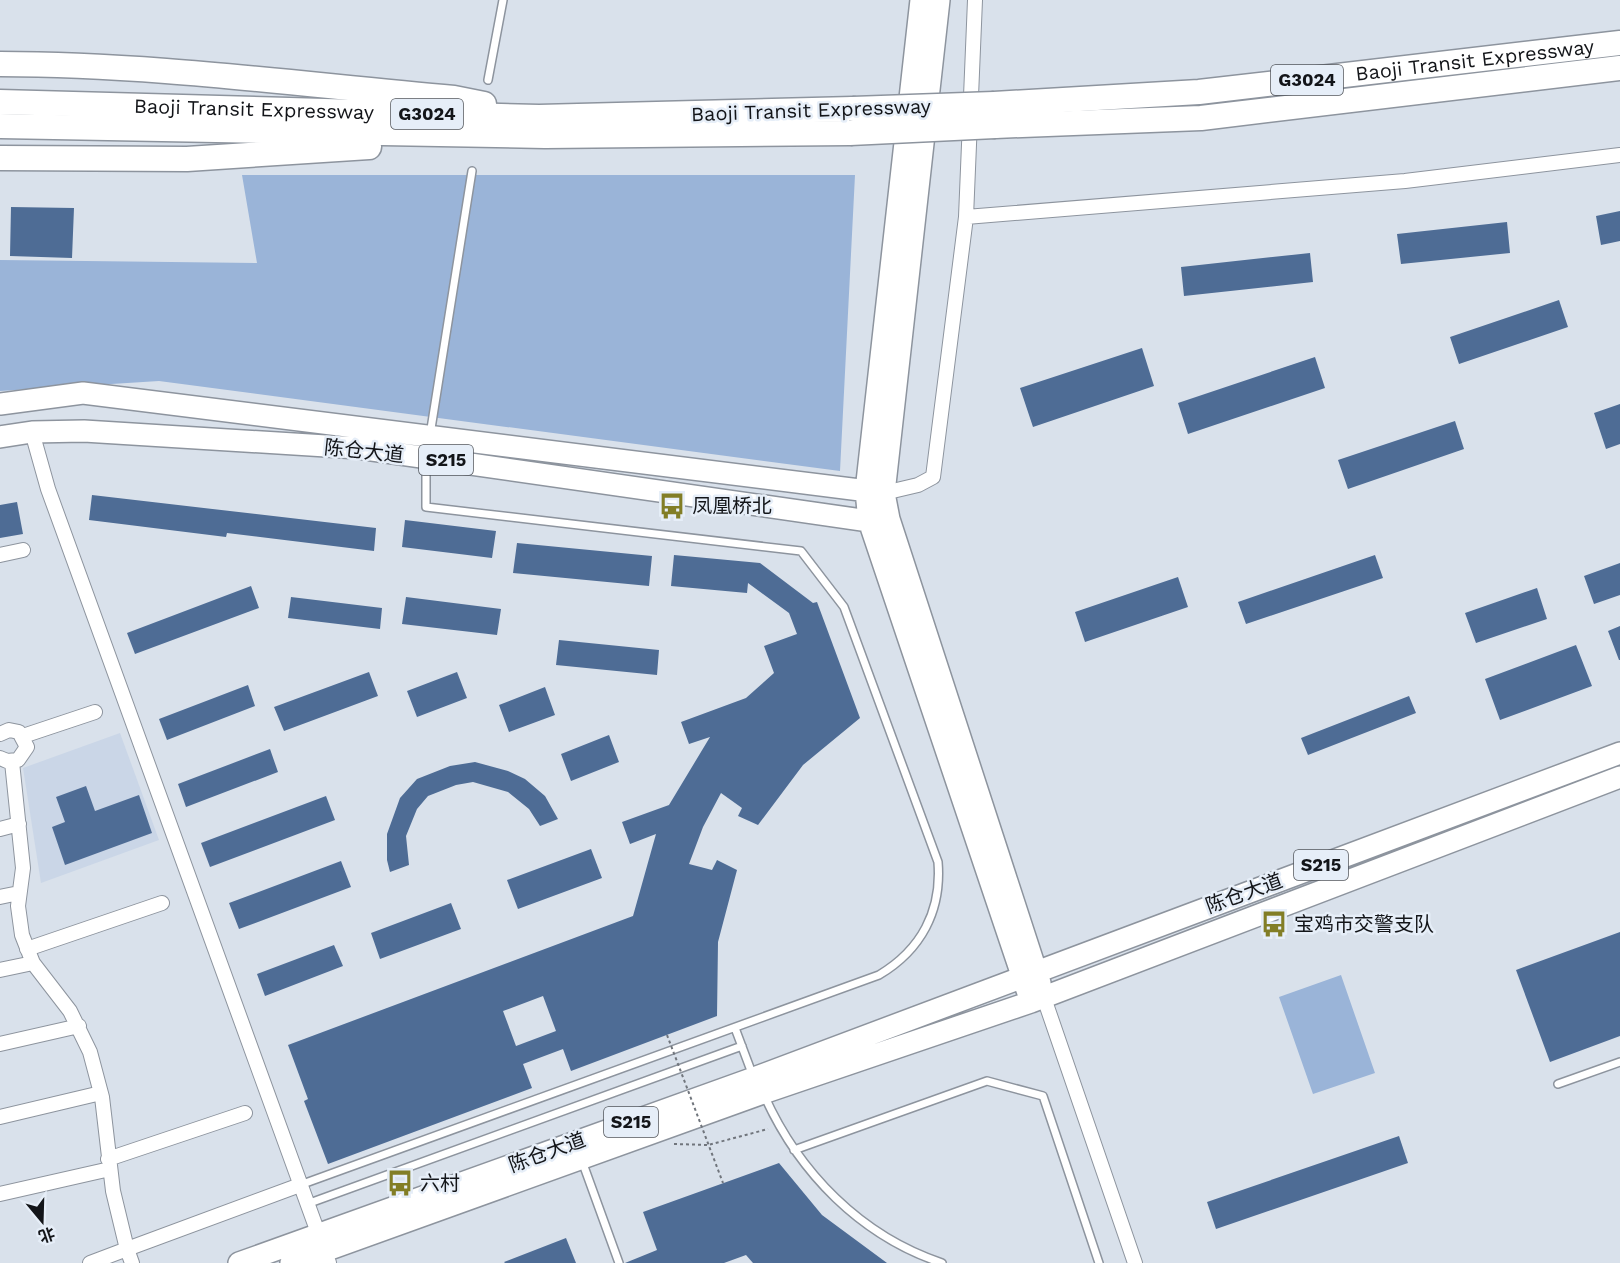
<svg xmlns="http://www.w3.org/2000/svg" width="1620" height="1263" font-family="'Work Sans','Noto Sans SC',sans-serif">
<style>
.built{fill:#cad6e7}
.green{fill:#9ab4d8}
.building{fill:#4e6c95;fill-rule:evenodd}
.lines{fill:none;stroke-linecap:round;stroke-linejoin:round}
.service-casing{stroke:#8d949e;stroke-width:10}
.minor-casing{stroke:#8d949e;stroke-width:16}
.primary-casing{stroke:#8d949e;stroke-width:24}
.motorway-casing{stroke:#8d949e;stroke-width:27}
.path{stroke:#70757c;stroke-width:2;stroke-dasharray:3 3;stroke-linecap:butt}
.service{stroke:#fff;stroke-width:7}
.minor{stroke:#fff;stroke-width:14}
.primary{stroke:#fff;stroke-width:21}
.motorway{stroke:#fff;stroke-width:24}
.motorway-bridge-casing{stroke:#8d949e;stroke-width:27;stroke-linecap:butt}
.path-bridge{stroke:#70757c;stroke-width:2;stroke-dasharray:3 3;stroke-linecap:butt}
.motorway-bridge{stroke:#fff;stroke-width:24}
.labels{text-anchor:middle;stroke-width:5;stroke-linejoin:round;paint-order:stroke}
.shield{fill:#e6eef8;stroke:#52565c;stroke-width:1.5}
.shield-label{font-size:18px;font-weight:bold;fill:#131519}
.street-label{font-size:20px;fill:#131519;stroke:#e6eef8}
.poi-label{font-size:20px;fill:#131519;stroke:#e6eef8;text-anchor:start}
</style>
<rect width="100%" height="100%" fill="#d9e1eb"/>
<path class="built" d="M120 733 159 840 41 883 23 768Z"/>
<path class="green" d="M242 175H855L840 471 159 381 0 391V260L257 263Z
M1341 975 1375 1073 1313 1094 1279 997Z"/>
<path class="building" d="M11 207 74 208 72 258 10 256Z
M1620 211V241L1601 245 1596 216Z
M1507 222 1510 253 1401 264 1397 234Z
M1310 253 1313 282 1184 296 1181 267Z
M1559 300 1568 327 1459 364 1450 337Z
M1142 348 1154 386 1033 427 1020 388Z
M1315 357 1325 388 1188 434 1178 403Z
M1620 404V444L1606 449 1594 413Z
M1455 421 1464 449 1348 489 1338 460Z
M92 495 376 528 374 551 227 533 226 537 89 520Z
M17 502 23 534 0 538V505Z
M405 520 496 531 492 558 402 547Z
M517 543 652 556 649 586 513 573Z
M674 555 760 563 813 603 817 602 860 718 803 765 758 825 738 816 742 808 721 793 703 827 689 864 712 870 717 860 737 870 718 942 717 1016 571 1071 563 1049 523 1064 532 1088 328 1164 304 1101 308 1099 288 1045 633 916 656 834 630 844 622 822 669 805 710 737 689 744 681 722 746 698 774 673 764 646 797 634 789 613 748 583 747 593 671 586ZM543 996 556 1031 516 1046 503 1011Z
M1375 555 1383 578 1246 624 1238 602Z
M1620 563V595L1594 604 1584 576Z
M1178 577 1188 607 1085 642 1075 612Z
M251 586 259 608 135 654 127 633Z
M1537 588 1547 619 1476 643 1465 613Z
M291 597 382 608 380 629 288 618Z
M406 597 501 609 497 635 402 624Z
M1620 626V660H1619L1608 631Z
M559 640 659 650 657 675 556 665Z
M1576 645 1592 686 1500 720 1485 679Z
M369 672 378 696 284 731 274 707Z
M457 672 467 698 417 717 407 691Z
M248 685 255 706 167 740 159 719Z
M545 687 555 715 509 732 499 705Z
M1409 696 1416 713 1308 755 1301 738Z
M609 735 619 762 571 781 561 754Z
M270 749 278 772 186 807 178 784Z
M475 762 508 771 525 779 545 796 558 819 540 826 529 809 508 792 473 782 456 785 428 796 417 809 406 836 409 865 390 872 387 860V834L400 798 417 779 450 766Z
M86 786 95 811 139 795 152 833 65 865 52 827 65 822 56 797Z
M326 796 335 820 210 867 201 843Z
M591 849 602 878 518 909 507 880Z
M341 861 351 887 239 929 229 903Z
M451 903 461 929 380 959 371 933Z
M1620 932V1036L1550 1062 1516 970Z
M334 945 343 966 265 996 257 974Z
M1399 1136 1408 1163 1216 1229 1207 1202Z
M779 1163 822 1215 887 1263H753L746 1255 724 1263H625L657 1250 643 1212Z
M566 1238 576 1263H505L504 1262Z"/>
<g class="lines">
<g class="service-casing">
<path id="service" d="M488 80 503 0
M430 435 472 171
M735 1028 753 1076
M1558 1084 1620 1062
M764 1095C799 1173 861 1236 942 1263
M794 1150 987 1081 1043 1096 1099 1263
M582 1161 619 1263
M300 1185 879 975C921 950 942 911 938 862L844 607 801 551 426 507V461
M307 1204 742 1046"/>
</g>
<g class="minor-casing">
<path id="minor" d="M966 217 1405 181 1620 155
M32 432 48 489 329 1263
M884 493 918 485 933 477 966 217 975 0
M0 555 23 550
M0 734 9 730 19 732 27 747 18 760 7 761 0 758
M23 736 95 712
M12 762 23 868 18 906 22 935 33 963 70 1011 90 1052 102 1097 113 1191 127 1249 90 1263
M0 829 19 824
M0 897 19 893
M27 949 162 903
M0 970 33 963
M1044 998 1135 1263
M0 1044 79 1026
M0 1117 101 1093
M108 1159 245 1113
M0 1194 110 1169
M132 1263 127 1249 300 1185"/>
</g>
<g class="primary-casing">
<path id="primary" d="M921 0 866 491 869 521 1031 1002 1620 777
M0 404 83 393 884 493 889 519 1040 983
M0 437 32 432 84 431 358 448 869 521 881 520
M884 493 939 0
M239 1263 754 1078 1620 753
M291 1263 763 1093 1031 1002"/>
</g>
<g class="motorway-casing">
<g id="motorway">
<path d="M0 64C151 64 304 85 454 98L484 104"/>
<path id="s1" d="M0 102 539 117 853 109"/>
<path id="s2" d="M994 104 1199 92 1620 43"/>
<path d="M0 126 545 136 850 133"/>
<path d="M995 126 1201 118 1620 68"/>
<path d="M0 158 187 159 369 147"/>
</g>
</g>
<path class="path" d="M674 1144 708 1145 768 1129"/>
<use href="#service" class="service"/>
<use href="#minor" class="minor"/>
<use href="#primary" class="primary"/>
<use href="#motorway" class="motorway"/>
<g class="motorway-bridge-casing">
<path id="motorway-bridge" d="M853 109 994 104
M850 133 995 126"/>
</g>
<path class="path-bridge" d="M667 1035 723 1183"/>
<use href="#motorway-bridge" class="motorway-bridge"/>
</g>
<defs>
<g id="bus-bare" transform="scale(2.07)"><path d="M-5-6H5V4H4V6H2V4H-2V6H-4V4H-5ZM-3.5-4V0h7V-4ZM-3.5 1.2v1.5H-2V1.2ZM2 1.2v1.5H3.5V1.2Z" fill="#827e26" stroke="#e6eef8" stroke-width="2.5" paint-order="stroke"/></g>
</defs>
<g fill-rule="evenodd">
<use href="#bus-bare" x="672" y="506"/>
<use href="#bus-bare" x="1274" y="924"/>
<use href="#bus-bare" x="400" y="1183"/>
</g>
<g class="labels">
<g class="shield">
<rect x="1271" y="65" width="72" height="30" rx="4.5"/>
<rect x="391" y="99" width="72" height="30" rx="4.5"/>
<rect x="419" y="445" width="54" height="30" rx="4.5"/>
<rect x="1294" y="850" width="54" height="30" rx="4.5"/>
<rect x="604" y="1107" width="54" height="30" rx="4.5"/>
</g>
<g class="shield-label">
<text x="1307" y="86">G3024</text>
<text x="427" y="120">G3024</text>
<text x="446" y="466">S215</text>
<text x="1321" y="871">S215</text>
<text x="631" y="1128">S215</text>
</g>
<g class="street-label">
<text dy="7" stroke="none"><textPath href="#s2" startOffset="483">Baoji Transit Expressway</textPath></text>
<text dy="7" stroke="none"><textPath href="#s1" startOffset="254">Baoji Transit Expressway</textPath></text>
<text transform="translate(811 110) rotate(-2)" y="7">Baoji Transit Expressway</text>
<text transform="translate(364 451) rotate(6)" y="7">陈仓大道</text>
<text transform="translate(1244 893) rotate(-20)" y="7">陈仓大道</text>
<text transform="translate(547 1152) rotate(-20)" y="7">陈仓大道</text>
</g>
<g class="poi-label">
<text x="692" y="513">凤凰桥北</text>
<text x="1294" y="931">宝鸡市交警支队</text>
<text x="420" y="1190">六村</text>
</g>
</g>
<g transform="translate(42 1221) rotate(161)" stroke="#e6eef8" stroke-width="4.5" paint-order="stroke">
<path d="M0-4.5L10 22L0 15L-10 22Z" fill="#131519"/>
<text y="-9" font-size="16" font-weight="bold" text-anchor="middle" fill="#131519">北</text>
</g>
</svg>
